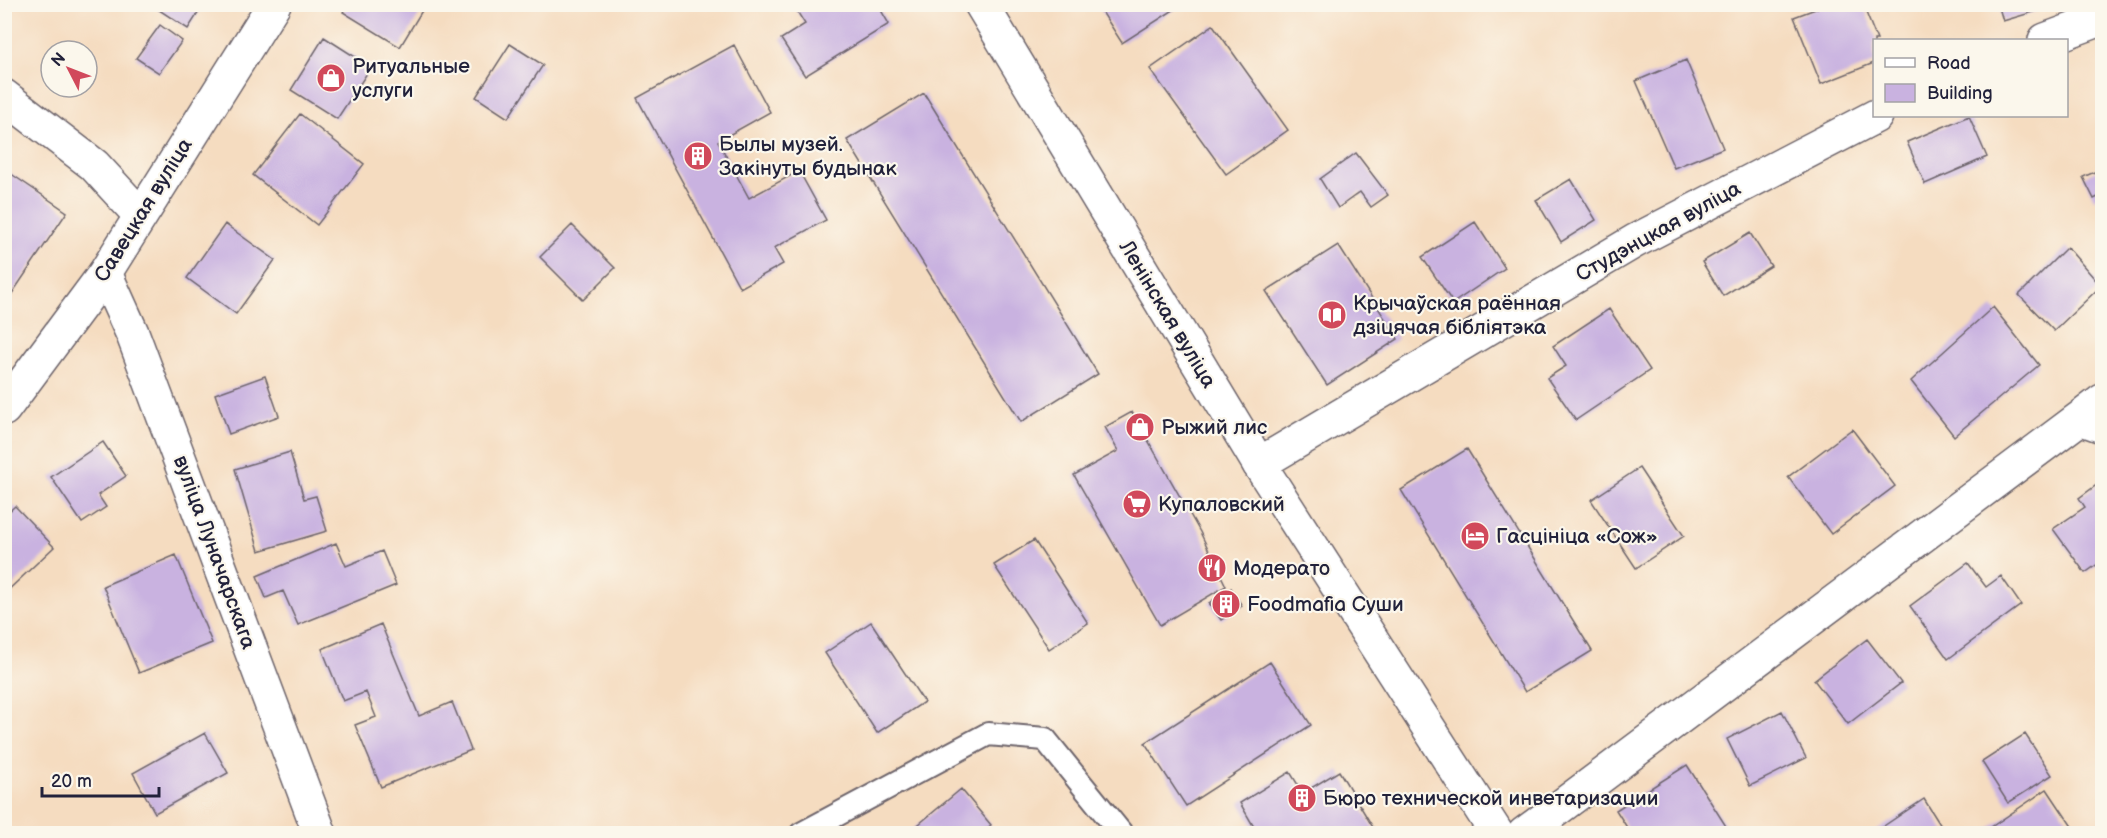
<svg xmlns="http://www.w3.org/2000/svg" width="2107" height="838" font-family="'Balsamiq Sans',sans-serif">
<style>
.building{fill:#c9b2e0}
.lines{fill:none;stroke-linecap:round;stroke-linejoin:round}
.service-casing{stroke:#6c636a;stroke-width:26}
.minor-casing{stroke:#6c636a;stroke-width:36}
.tertiary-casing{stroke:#6c636a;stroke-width:36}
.secondary-casing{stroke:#6c636a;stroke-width:36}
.service{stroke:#fff;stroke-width:22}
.minor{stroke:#fff;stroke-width:33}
.tertiary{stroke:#fff;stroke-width:33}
.secondary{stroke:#fff;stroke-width:33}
.labels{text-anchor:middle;stroke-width:4.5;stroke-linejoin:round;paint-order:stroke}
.poi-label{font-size:21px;fill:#22223b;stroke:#fbf7ec;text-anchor:start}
.street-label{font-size:21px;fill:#22223b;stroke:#fbf7ec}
</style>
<rect width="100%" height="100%" fill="#fbf7ec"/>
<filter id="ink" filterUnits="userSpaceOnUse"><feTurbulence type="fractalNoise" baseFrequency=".0167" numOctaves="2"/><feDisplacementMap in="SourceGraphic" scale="12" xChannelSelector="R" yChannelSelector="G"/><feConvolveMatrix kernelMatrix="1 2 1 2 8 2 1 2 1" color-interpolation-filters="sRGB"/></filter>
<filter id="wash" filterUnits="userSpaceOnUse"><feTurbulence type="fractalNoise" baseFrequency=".008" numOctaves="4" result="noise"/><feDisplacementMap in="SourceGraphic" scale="24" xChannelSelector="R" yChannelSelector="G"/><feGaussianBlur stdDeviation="1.35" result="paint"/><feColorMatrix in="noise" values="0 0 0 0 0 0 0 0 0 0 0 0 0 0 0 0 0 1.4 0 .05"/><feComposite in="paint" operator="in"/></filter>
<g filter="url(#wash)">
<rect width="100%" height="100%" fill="#f5dcc0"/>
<g id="blocks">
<path class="building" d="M150 4H204L188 29Z
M348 4H426L400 47 343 12Z
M1097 4H1183L1122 43Z
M1998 4H2057V5L2003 21Z
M793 5H878L889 24 805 76 781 39 805 24Z
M1826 5H1863L1877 40H1874V63L1821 84 1794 17Z
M160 25 182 41 159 73 136 58Z
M1213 25 1288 130 1226 174 1150 69Z
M324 37 371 67 337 119 291 90Z
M510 44 543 65 508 118 476 97Z
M734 45 770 112 718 141 749 198 799 171 826 220 774 248 783 264 740 288 637 98Z
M1686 60 1723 148 1674 168 1636 81Z
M924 93 1098 374 1021 422 847 140Z
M300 114 364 164 317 225 253 175Z
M1969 116 1987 157 1925 184 1907 142Z
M1356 153 1388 195 1371 207 1360 192 1338 208 1320 179Z
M4 169 67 212 7 301 4 299Z
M2099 170 2102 176V195L2094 199 2083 177Z
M1571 179 1596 220 1561 242 1536 200Z
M1475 222 1505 268 1453 303 1422 257Z
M225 224 275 260 236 314 187 278Z
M572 225 615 268 583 300 540 257Z
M1750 233 1771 266 1723 296 1702 262Z
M1338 245 1398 339 1327 385 1266 291Z
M2067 247 2101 286 2054 331 2019 295Z
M1993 307 2039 365 1954 436 1911 381Z
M1609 309 1650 370 1576 420 1547 378 1566 366 1553 346Z
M265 376 279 416 229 434 215 394Z
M1132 412 1200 532 1226 586 1160 625 1074 475 1118 451 1105 427Z
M1852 429 1895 486 1831 534 1788 477Z
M103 442 126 476 98 495 106 507 82 523 51 477Z
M1467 449 1592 651 1525 692 1401 490Z
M290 452 304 499 316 496 327 531 259 551 235 469Z
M1639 468 1684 536 1636 568 1591 500Z
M2102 481V561L2085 573 2053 529 2085 507 2079 498Z
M15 506 54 547 4 594V516Z
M1034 540 1088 623 1049 649 994 565Z
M336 543 346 566 382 551 396 585 298 625 283 591 266 598 257 576Z
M176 555 212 643 139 673 103 586Z
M1968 563 1986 587 2001 576 2021 605 1948 659 1910 606Z
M1231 588 1242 606 1221 620 1209 603Z
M871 622 924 702 877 733 825 653Z
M381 624 419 716 452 702 471 750 381 787 355 725 376 717 366 692 343 701 322 649Z
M1867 639 1901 683 1848 724 1814 680Z
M1270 662 1311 725 1186 806 1145 743Z
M1782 711 1806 758 1750 786 1727 739Z
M205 733 228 773 155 813 133 773Z
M2025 734 2052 775 2008 803 1982 762Z
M1687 765 1731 834H1631L1616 810Z
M1339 771 1377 834H1258L1240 803 1290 772 1303 793Z
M961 789 991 825 980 834H907Z
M2047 789 2077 834H1981Z
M1924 799 1946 834H1872Z"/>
</g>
</g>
<g filter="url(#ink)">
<use href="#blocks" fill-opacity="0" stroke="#6c636a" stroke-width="1.5"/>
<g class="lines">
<g class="service-casing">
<path id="service" d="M801 834 988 734 1045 739 1121 833"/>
</g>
<g class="minor-casing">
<path id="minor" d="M2045 40 2096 21
M4 96 94 165 140 215
M105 273 133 335 320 834
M2102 401 2080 418 2102 426
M1259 464 1635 241 1876 116
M1524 834 2080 418"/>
</g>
<g class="tertiary-casing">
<path id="tertiary" d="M4 409 105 273 274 4"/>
</g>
<g class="secondary-casing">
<path id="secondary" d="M981 4 1259 464 1497 834"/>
</g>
<use href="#service" class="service"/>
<use href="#minor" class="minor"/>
<use href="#tertiary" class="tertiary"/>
<use href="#secondary" class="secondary"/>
</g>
</g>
<defs>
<g id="shop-disc" transform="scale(1.5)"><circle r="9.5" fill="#d1495b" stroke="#fbf7ec"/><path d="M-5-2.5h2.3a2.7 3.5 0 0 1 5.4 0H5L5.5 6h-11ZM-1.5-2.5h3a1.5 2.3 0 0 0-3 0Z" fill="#fff"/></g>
<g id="building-disc" transform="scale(1.5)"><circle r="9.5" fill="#d1495b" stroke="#fbf7ec"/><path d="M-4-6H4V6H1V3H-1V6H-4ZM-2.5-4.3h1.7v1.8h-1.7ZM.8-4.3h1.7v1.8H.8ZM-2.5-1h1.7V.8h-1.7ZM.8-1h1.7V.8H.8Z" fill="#fff"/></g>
<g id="library-disc" transform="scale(1.5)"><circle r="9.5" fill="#d1495b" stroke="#fbf7ec"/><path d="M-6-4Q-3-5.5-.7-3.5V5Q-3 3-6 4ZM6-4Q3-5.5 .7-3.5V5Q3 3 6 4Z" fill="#fff"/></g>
<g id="supermarket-disc" transform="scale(1.5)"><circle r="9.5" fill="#d1495b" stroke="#fbf7ec"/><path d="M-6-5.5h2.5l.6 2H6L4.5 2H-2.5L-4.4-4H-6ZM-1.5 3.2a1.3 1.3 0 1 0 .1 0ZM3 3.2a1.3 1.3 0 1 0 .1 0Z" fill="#fff"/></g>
<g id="hotel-disc" transform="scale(1.5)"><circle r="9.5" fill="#d1495b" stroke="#fbf7ec"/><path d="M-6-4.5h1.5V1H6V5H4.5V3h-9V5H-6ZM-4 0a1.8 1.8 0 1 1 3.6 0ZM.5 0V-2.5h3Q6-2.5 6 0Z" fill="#fff"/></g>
<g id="restaurant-disc" transform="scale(1.5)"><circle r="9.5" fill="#d1495b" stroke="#fbf7ec"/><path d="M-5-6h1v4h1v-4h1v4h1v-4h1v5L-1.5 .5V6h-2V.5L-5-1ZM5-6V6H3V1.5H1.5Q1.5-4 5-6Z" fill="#fff"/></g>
</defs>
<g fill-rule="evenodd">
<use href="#shop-disc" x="331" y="78"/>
<use href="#building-disc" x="698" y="156"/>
<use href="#library-disc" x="1332" y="315"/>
<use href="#shop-disc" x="1140" y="427"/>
<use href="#supermarket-disc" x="1137" y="504"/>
<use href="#hotel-disc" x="1475" y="536"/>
<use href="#restaurant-disc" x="1212" y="568"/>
<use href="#building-disc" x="1226" y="604"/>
<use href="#building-disc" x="1302" y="798"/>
</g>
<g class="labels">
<g class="poi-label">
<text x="352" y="73">Ритуальные<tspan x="352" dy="24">услуги</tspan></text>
<text x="719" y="151">Былы музей.<tspan x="719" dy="24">Закінуты будынак</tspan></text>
<text x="1353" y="310">Крычаўская раённая<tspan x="1353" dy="24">дзіцячая бібліятэка</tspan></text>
<text x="1161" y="434">Рыжий лис</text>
<text x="1158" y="511">Купаловский</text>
<text x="1496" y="543">Гасцініца «Сож»</text>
<text x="1233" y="575">Модерато</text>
<text x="1247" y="611">Foodmafia Суши</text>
<text x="1323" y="805">Бюро технической инветаризации</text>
</g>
<g class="street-label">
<text transform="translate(143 210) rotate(-58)" y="7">Савецкая вуліца</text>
<text transform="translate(1658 231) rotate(-29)" y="7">Студэнцкая вуліца</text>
<text transform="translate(1168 314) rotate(59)" y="7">Ленінская вуліца</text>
<text transform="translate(215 552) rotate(70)" y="7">вуліца Луначарскага</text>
</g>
</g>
<rect width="2107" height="838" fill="none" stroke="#fbf7ec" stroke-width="24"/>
<rect x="1873" y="39" width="195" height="78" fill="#fbf7ec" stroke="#a4a2a5" stroke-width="1.5"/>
<rect x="1885" y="58" width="30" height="9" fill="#ffffff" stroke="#a4a2a5" stroke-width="1.5"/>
<text x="1927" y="69" font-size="18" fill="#22223b">Road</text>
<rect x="1885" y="84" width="30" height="18" fill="#c9b2e0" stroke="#a4a2a5" stroke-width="1.5"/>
<text x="1927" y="99" font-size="18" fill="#22223b">Building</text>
<g transform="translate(69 69) rotate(312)"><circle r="28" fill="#fbf7ec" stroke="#a4a2a5" stroke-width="1.5"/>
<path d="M0-4.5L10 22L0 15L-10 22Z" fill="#d1495b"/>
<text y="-9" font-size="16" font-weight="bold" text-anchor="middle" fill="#22223b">N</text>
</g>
<path d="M42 787v9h117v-9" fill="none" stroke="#22223b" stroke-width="3"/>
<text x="51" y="787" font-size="18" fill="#22223b" stroke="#fbf7ec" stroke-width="4.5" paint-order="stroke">20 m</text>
</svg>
